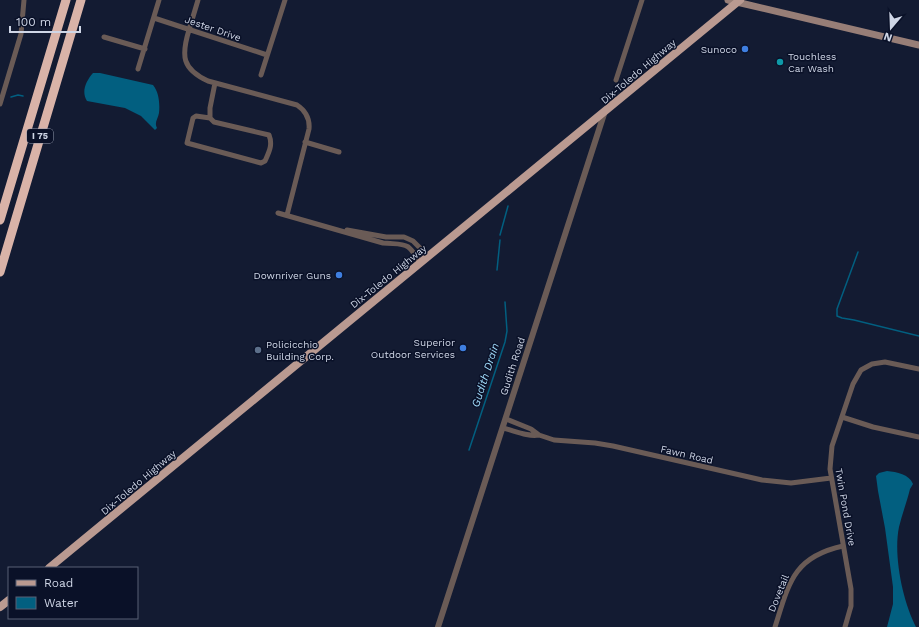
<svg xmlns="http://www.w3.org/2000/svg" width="919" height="627" font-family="'Work Sans',sans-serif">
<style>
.water{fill:#025f80}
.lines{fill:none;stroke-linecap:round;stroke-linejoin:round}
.stream{stroke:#025f80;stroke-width:1.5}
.minor{stroke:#6a5b56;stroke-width:5}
.tertiary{stroke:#6a5b56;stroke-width:6}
.secondary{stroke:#977e77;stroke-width:7}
.primary{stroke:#ba9a91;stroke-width:8}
.motorway{stroke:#d9b3a8;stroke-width:9}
.shop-dot{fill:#3f7fe0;stroke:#0a1128;stroke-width:1.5}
.culture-dot{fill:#0f9aa8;stroke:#0a1128;stroke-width:1.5}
.service-dot{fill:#5c6f8a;stroke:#0a1128;stroke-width:1.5}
.labels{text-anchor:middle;stroke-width:3;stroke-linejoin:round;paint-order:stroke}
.shield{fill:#0a1128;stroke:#949bad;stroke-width:1}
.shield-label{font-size:9px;font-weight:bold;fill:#cfd6e6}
.street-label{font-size:10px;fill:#cfd6e6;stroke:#0a1128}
.poi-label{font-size:10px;fill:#cfd6e6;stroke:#0a1128;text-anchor:end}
.water-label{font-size:11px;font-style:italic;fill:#9fd9f8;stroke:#0a1128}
</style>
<rect width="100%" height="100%" fill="#131b32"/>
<path class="water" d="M93 73H100L153 85C159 92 160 104 159 113 158 119 154 122 157 128L155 130 141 116 125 108 87 101C81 92 86 81 93 73Z
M887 471C897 472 909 474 913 484L910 489C907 502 902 514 899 527 893 556 903 602 916 627H887L893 604V587L885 528 878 491 876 476 879 473Z"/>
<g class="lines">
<path class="stream" d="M11 97 18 95 23 96
M500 235 508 206
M858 252 837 309V316L842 318 854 320 919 336
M497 270 500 240
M469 450 505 342 507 331 505 302"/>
<path class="minor" d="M198 0C195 10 192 20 189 30 181 56 182 69 208 81L297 105C306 111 310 118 309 129L287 215
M154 18 267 55
M104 37 145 49
M138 69 159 0
M261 75 285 0
M616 80 642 0
M0 104 21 34 24 0
M210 118 196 116 193 118 187 143 261 163 265 161C269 152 273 145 269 135L214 122 210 118V108L215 83
M305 142 339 152
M278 213 383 243C407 245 407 241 420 263
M347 230 386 237H404L413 241 428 256
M842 417 873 427 919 437
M506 419 531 429 539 435 554 440 595 443 613 446 762 480 791 483 831 478
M503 428C515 431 528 437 539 435
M775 627C789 583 793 557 843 546
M845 627 851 606V589L830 469 832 446 853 384 861 370 872 364 885 362 919 369"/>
<path class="tertiary" d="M438 627 605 111"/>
<path class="secondary" d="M728 0 919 45"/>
<path class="primary" d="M49 568 740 0
M0 607 9 600"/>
<path class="motorway" d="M0 220 66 0
M0 272 81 0"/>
</g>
<g class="shop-dot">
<circle cx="745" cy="49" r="4"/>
<circle cx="339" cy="275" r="4"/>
<circle cx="463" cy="348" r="4"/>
</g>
<circle class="culture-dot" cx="780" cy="62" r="4"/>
<circle class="service-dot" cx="258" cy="350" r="4"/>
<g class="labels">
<rect class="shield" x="27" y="129" width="26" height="14" rx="3"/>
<g class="shield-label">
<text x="40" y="139">I 75</text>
</g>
<g class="street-label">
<text transform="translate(213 28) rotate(19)" y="4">Jester Drive</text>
<text transform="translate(638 71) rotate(-40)" y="4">Dix-Toledo Highway</text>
<text transform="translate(388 276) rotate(-39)" y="4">Dix-Toledo Highway</text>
<text transform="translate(512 366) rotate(-72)" y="4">Gudith Road</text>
<text transform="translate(687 454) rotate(13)" y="4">Fawn Road</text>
<text transform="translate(138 482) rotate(-40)" y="4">Dix-Toledo Highway</text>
<text transform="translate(846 507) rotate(80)" y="4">Twin Pond Drive</text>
<text transform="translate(778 593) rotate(-68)" y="4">Dovetail</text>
</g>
<g class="poi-label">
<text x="737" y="53">Sunoco</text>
<text x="788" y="60" text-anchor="start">Touchless<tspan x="788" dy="12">Car Wash</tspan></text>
<text x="331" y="279">Downriver Guns</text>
<text x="455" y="346">Superior<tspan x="455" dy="12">Outdoor Services</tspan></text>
<text x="266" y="348" text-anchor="start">Policicchio<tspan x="266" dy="12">Building Corp.</tspan></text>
</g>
<g class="water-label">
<text transform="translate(485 375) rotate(-72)" y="4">Gudith Drain</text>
</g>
</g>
<rect x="8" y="567" width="130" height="52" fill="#0a1128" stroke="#596074"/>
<rect x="16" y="580" width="20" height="6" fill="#ba9a91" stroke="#596074"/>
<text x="44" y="587" font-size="12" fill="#cfd6e6">Road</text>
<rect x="16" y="597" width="20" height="12" fill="#025f80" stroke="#596074"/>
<text x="44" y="607" font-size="12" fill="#cfd6e6">Water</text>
<g transform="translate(891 28) rotate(199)" stroke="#0a1128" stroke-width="3" paint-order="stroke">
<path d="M0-3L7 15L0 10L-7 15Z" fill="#cfd6e6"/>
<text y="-6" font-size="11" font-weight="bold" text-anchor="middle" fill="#cfd6e6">N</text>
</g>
<path d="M10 26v6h70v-6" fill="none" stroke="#cfd6e6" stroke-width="2"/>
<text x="16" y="26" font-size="12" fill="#cfd6e6" stroke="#0a1128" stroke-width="3" paint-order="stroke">100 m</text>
</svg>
